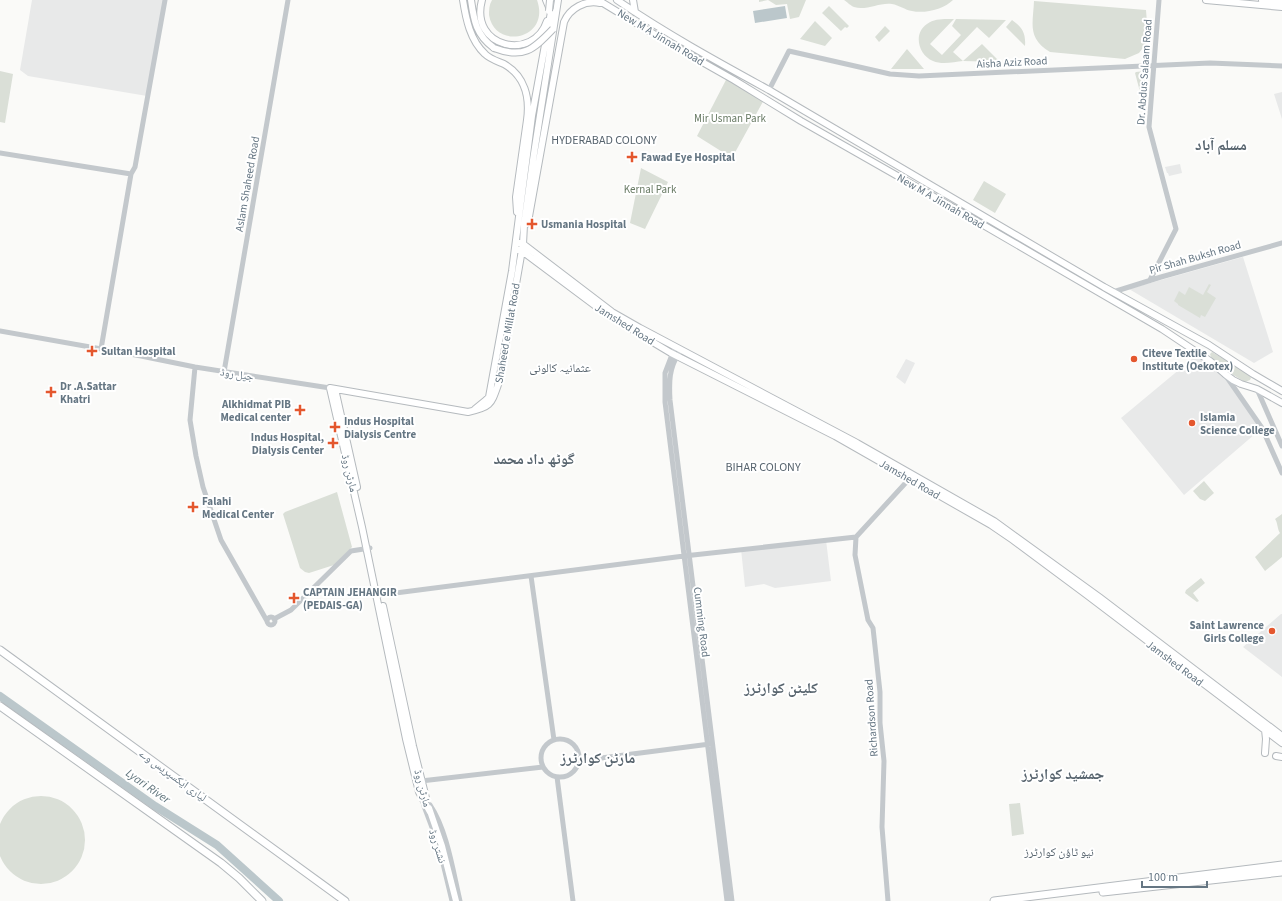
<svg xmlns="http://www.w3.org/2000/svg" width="1282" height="901" font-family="'Source Sans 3','Noto Naskh Arabic',sans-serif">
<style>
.built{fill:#e8e9e9}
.green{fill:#dadfd7}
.water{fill:#bbc7cb}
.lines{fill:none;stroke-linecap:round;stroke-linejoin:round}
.river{stroke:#bbc7cb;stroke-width:8}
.major-casing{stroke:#b5babe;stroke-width:8}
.highway-casing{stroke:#b4b9bd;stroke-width:9}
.minor{stroke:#c3c8cc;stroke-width:5}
.major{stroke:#fff;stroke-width:6}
.highway{stroke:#fff;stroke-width:7}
.major-bridge-casing{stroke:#b5babe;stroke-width:8;stroke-linecap:butt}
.major-bridge{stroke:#fff;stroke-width:6}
.poi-dot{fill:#e4572e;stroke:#fff;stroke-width:1.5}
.labels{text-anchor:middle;stroke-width:4;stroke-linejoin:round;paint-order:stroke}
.street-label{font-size:11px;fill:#657683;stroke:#fff}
.park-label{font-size:11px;fill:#687a64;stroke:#fff}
.poi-label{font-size:11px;font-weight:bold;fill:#657683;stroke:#fff;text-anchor:start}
.neighbourhood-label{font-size:12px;fill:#57646e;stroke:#fff}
.water-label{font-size:12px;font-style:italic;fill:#60757c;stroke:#fff}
.district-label{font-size:15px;font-weight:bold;fill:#57646e;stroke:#fff}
</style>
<rect width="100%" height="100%" fill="#fafaf8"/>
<path class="built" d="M32 0H165L147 96 28 76 20 70Z
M1282 92V119L1274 94Z
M1180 164 1182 173 1169 176 1168 173H1167L1165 167Z
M1243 257 1273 352 1254 363 1129 289Z
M1198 354 1225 374 1262 428 1184 495 1121 418Z
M906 359 915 363 905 384 896 377Z
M826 540 831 581 775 588 764 584 745 587 741 549Z
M1281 614H1282V677L1243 647Z"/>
<path class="green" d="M492 0H537C551 39 495 51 489 15 489 10 489 5 492 0Z
M759 0H806L799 17 790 19 787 4 776 5 768 0 759 2Z
M844 0H953C944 9 925 14 912 11 905 10 899 5 892 4 880 2 866 11 854 7 851 6 847 2 844 0Z
M1034 1 1146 10 1148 36 1145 45 1139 53 1125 59 1050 52C1027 38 1033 24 1034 1Z
M829 6 849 26 847 28 845 27 841 31 822 13Z
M954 19 930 44 942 55 961 35 952 26 956 19 1006 20 989 38 977 27 953 52 963 61 982 44 1000 62C988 62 976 61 963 61 954 62 942 65 933 61 918 55 913 33 927 24 935 18 945 19 954 19Z
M1012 20C1022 27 1026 33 1025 46L1006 27Z
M815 21 832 38 825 46 800 39Z
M885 26 890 31 879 42 875 37Z
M907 49 924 69H891Z
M0 71 13 74 5 123 0 122Z
M1145 71 1148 72V75L1146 103H1143L1135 73 1136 72Z
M728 76 765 98 732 158 697 136Z
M641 168 668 182 645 229 630 223Z
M984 181 1006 194 995 213 973 200Z
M1209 284 1211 285 1207 292 1216 298 1205 317 1201 315 1200 318 1178 305V304L1174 301 1179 291 1185 295 1189 287 1203 295Z
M1212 352 1249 374 1251 378 1250 380 1245 382 1225 370 1211 357 1210 354Z
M1204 481 1214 493 1205 501 1200 499 1193 491Z
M337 492 352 547 334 565 309 573 305 572 300 568 283 514 285 512Z
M1282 514V557L1265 571 1255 557 1280 533C1277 529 1278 523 1275 519Z
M1201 578 1205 583 1193 593 1199 601 1197 602 1185 593 1186 590Z
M-3 840a44 44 0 1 1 88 0a44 44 0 1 1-88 0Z
M1020 803 1024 834 1012 836 1009 804Z"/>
<path class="water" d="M785 6 787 18 755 23 753 11Z"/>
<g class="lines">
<path class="river" d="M0 696 155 806 217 845 279 901"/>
<g class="major-casing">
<path id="major" d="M463 0C466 19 470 40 485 54 490 59 497 61 504 64 525 76 530 98 527 120L516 197 517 212
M471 0C474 21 476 35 494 48
M482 0C469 48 534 62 547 21
M598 0 667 42 734 80 801 121 966 215 1162 329 1210 361 1225 374 1233 380 1241 384 1257 389 1282 403
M617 0C665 33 718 62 769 90L1104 287 1209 345 1253 374 1282 391
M633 0 635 12
M1206 0 1282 7
M1262 0 1282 1
M525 225 528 222 564 22C570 8 585 0 600 3
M516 242 523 244 612 312 640 328 857 443 994 521 1099 597 1282 736
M515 248 522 251 601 310 641 335 671 353 835 436 991 525 1013 540 1087 595 1282 743
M335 389 357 487
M475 409 486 400 489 397 512 271 532 116 551 12 546 0
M383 606 413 746 426 798
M1265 730 1266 739 1265 753
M1276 756 1282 757
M429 808 442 846 456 901
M430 812 419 792 406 739 362 527 330 388 468 412C492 407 491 404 499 382L523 244 524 225 533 160 558 0"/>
</g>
<g class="highway-casing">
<path id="highway" d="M0 650 345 901
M0 706 221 863 239 878 262 901
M1103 892 1282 872
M994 901 1282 865"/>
</g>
<path class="minor" d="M769 90 789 51 890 74 919 76 1210 63 1282 66
M0 153 131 174
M1150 280 1176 229 1149 127 1159 0
M1113 292 1161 277 1282 243
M0 331 141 356 195 367 330 388
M675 347 665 373V402L727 901
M101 349 131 174 135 167 165 0
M679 353C669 368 669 382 670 400L732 901
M195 367 190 420 196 456 203 487 221 540 267 621
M224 372 288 0
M1226 376 1262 428 1282 473
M1257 389 1282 446
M856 537 855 555 868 620 873 628 880 692V723L884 761 882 827 888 901
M856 537 911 477
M531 576 554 740
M380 595 684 556 856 537
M267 621a4 4 0 1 1 8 0a4 4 0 1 1-8 0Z
M274 619 291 610 351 551 370 548
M541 758a19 19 0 1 1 38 0a19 19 0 1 1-38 0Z
M578 761 710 744
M557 777 573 901
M421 781 543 767
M430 805C447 830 453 871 460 901
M424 806 436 838
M439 847 452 901"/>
<use href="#major" class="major"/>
<use href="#highway" class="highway"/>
<g class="major-bridge-casing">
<path id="major-bridge" d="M549 11 550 0
M494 48C523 59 533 50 553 29"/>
</g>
<use href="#major-bridge" class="major-bridge"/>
</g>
<g class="poi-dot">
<path d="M630 151h4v4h4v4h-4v4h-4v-4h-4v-4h4z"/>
<path d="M530 218h4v4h4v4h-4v4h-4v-4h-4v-4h4z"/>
<path d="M90 345h4v4h4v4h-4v4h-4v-4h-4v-4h4z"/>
<circle cx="1134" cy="359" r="4"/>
<path d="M49 386h4v4h4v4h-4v4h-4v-4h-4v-4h4z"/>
<path d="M298 404h4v4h4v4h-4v4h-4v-4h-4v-4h4z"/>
<circle cx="1192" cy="423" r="4"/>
<path d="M333 421h4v4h4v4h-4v4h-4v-4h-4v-4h4z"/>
<path d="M331 437h4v4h4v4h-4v4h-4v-4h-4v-4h4z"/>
<path d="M191 501h4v4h4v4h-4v4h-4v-4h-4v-4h4z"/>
<path d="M292 592h4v4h4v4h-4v4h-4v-4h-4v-4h4z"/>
<circle cx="1272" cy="631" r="4"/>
</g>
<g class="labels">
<g class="street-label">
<text transform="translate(661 37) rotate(31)" y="4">New M A Jinnah Road</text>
<text transform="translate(1012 62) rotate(-3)" y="4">Aisha Aziz Road</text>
<text transform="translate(1144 72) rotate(-86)" y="4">Dr. Abdus Salaam Road</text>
<text transform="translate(247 184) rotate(-80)" y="4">Aslam Shaheed Road</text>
<text transform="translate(941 201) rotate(30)" y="4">New M A Jinnah Road</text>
<text transform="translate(1195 257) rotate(-16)" y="4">Pir Shah Buksh Road</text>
<text transform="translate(625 324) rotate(32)" y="4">Jamshed Road</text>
<text transform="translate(507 333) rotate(-80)" y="4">Shaheed e Millat Road</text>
<text transform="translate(237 374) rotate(9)" y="4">جیل روڈ</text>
<text transform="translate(350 473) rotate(77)" y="4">مارٹن روڈ</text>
<text transform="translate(910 479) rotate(30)" y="4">Jamshed Road</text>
<text transform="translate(702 622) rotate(83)" y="4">Cumming Road</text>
<text transform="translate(1175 663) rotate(37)" y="4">Jamshed Road</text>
<text transform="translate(871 718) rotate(-94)" y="4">Richardson Road</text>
<text transform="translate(173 775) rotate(36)" y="4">لیاری ایکسپریس وے</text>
<text transform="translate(423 788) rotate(75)" y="4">مارٹن روڈ</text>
<text transform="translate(438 846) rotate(73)" y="4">نشتر روڈ</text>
</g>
<g class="park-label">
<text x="730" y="122">Mir Usman Park</text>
<text x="650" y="193">Kernal Park</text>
</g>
<g class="poi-label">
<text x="641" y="161">Fawad Eye Hospital</text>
<text x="541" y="228">Usmania Hospital</text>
<text x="101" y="355">Sultan Hospital</text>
<text x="1142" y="357">Citeve Textile<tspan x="1142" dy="13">Institute (Oekotex)</tspan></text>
<text x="60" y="390">Dr .A.Sattar<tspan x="60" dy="13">Khatri</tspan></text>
<text x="291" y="408" text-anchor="end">Alkhidmat PIB<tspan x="291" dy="13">Medical center</tspan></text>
<text x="1200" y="421">Islamia<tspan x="1200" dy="13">Science College</tspan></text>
<text x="344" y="425">Indus Hospital<tspan x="344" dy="13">Dialysis Centre</tspan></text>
<text x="324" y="441" text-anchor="end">Indus Hospital,<tspan x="324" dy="13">Dialysis Center</tspan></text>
<text x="202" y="505">Falahi<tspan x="202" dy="13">Medical Center</tspan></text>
<text x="303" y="596">CAPTAIN JEHANGIR<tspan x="303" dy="13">(PEDAIS-GA)</tspan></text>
<text x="1264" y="629" text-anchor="end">Saint Lawrence<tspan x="1264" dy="13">Girls College</tspan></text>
</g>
<g class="neighbourhood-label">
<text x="604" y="144">HYDERABAD COLONY</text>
<text x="560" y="372">عثمانیہ کالونی</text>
<text x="763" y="471">BIHAR COLONY</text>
<text x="1059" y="856">نیو ٹاؤن کوارٹرز</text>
</g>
<g class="water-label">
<text transform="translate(148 786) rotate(35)" y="4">Lyari River</text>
</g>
<g class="district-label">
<text x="1221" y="150">مسلم آباد</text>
<text x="534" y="464">گوٹھ داد محمد</text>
<text x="781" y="693">کلیٹن کوارٹرز</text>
<text x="598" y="763">مارٹن کوارٹرز</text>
<text x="1063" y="779">جمشید کوارٹرز</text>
</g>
</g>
<path d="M1142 881v6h65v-6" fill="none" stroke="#657683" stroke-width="2"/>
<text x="1148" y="881" font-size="12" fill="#657683" stroke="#ffffff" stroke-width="3" paint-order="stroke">100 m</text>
</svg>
